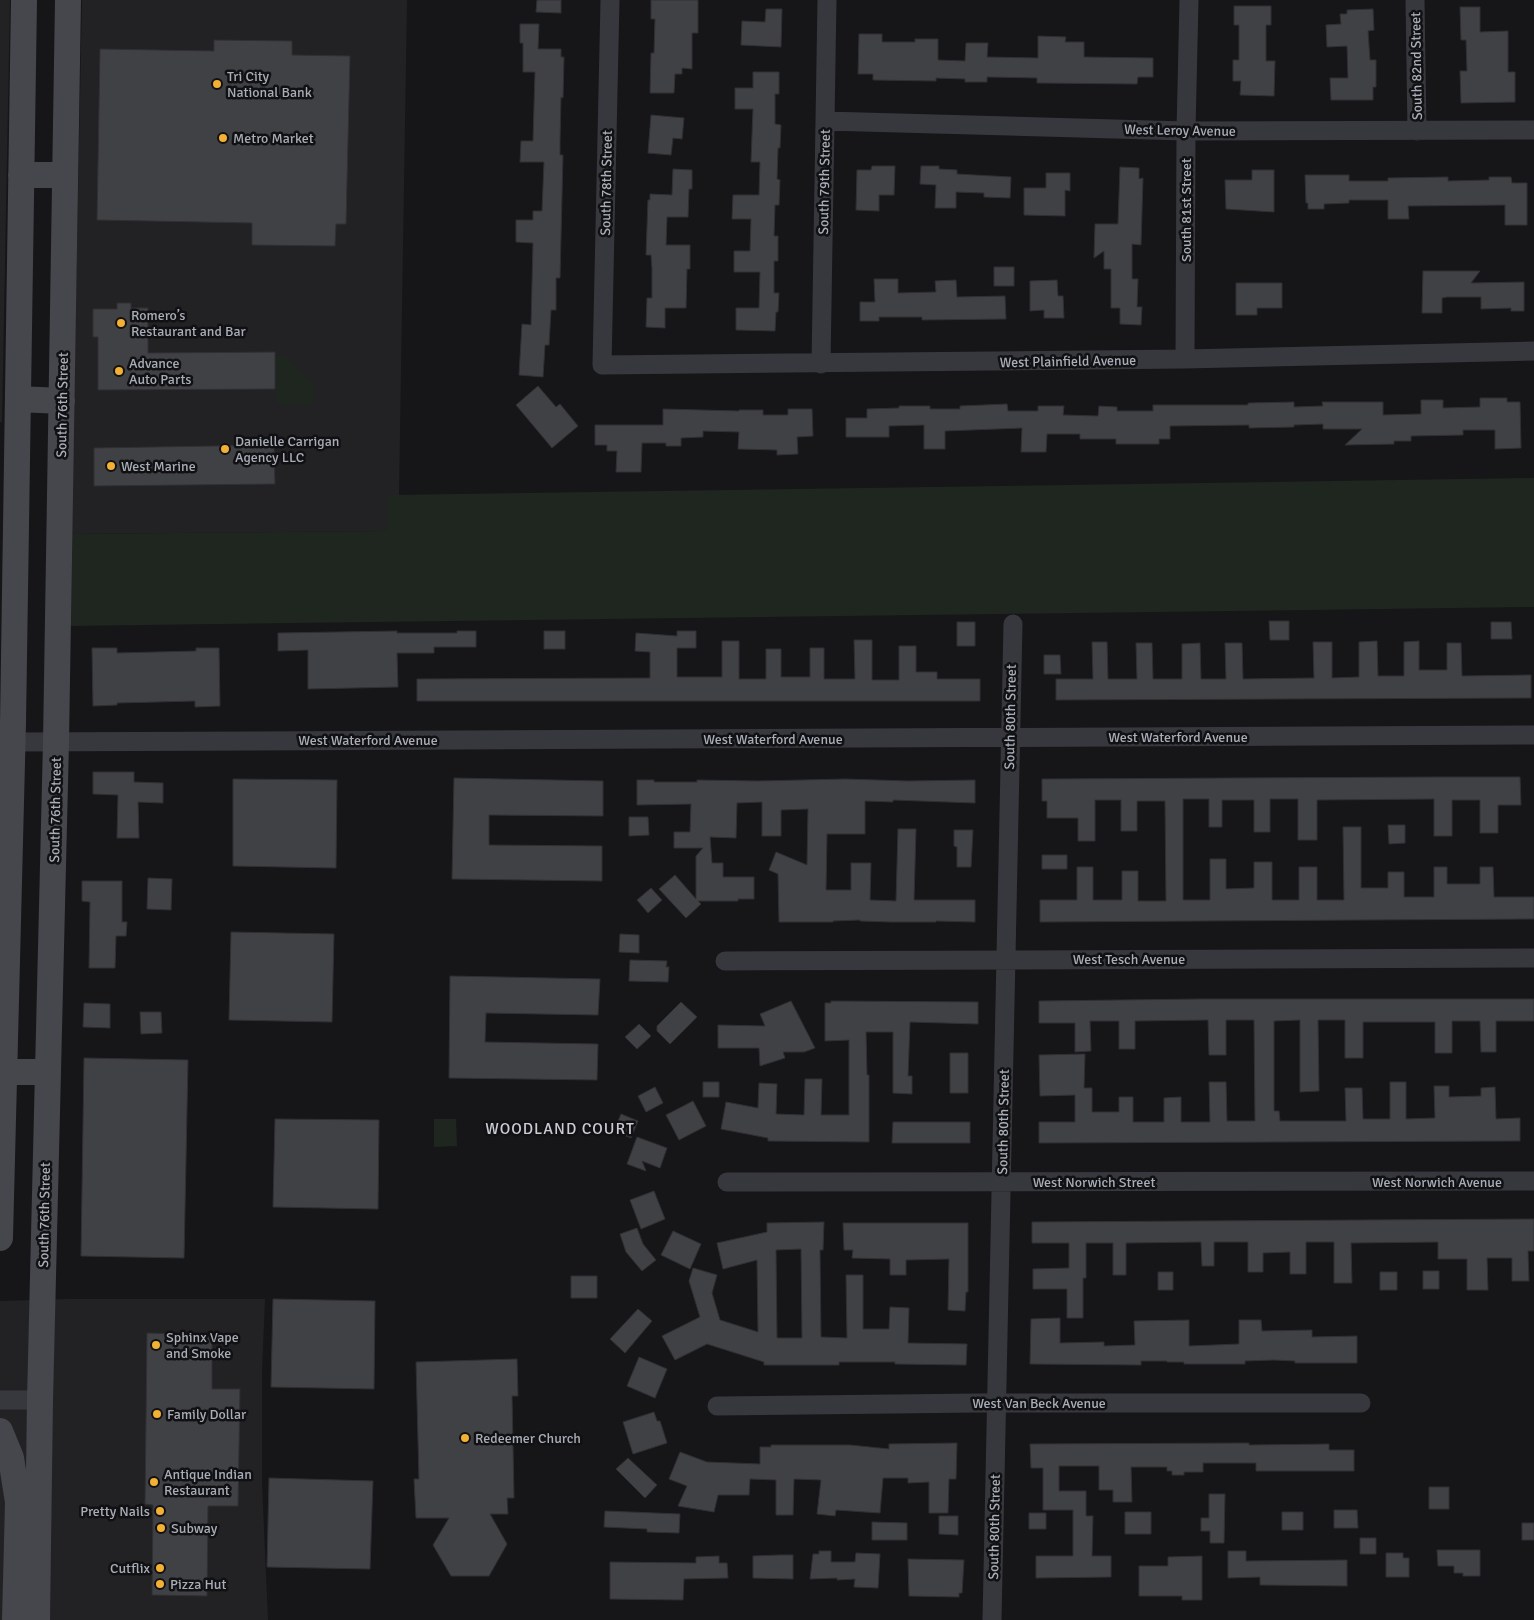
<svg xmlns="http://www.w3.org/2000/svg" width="1534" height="1620" font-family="Signika,sans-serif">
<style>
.built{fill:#222225}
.green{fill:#1e261f}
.building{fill:#404145;stroke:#303034;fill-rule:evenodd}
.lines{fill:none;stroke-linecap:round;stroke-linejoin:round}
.minor{stroke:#37383d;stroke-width:19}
.secondary{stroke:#45474d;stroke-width:26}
.poi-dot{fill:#f2b134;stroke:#111113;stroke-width:2}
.labels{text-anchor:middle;stroke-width:5;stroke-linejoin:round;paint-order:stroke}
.street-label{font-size:14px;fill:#a8adb8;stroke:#111113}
.poi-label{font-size:14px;fill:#a8adb8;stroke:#111113;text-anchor:start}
.quarter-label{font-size:16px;letter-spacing:1px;fill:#c9ccd4;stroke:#111113}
</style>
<rect width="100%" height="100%" fill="#161618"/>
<path class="built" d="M0 0H10L2 422H0Z
M82 0H407L399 495 388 496V531L71 534Z
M67 1299H265L262 1371V1483L268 1620H0V1301Z"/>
<path class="green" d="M275 356H285L313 383V405L276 404Z
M1534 478V607L69 626 71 534 388 531V495Z
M434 1119H456L457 1146 434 1147Z"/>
<path class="building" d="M537 0H561V13L536 12Z
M651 0H698V33H692V69L682 68V74H675L674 93H650L651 53H654L655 19H651Z
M1234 6H1271V25H1266V61H1275L1274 96 1240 95 1241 81H1233V60H1239V25H1234Z
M1460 7H1480V32L1508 31V72H1515V102L1461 103 1460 71H1467L1466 40H1461Z
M766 9H782L781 47 741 45 742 21 765 22Z
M1373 9 1374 30 1368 31 1370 60H1376V87H1373V100H1331L1330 78H1348L1347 46 1327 47 1326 25 1341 24 1340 14H1347V10Z
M520 24H539L538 49H561V57H564L563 98 561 97 560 141V155H563L560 278H556V310H551L549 345H545L543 377 519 375 522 324 531 325 533 243 516 242V220H533V211H542L544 162H520L521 141H533L535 72H523V43H520Z
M859 34H882V42H915V39H938V60L965 61 966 43H988L987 57 1038 58V36L1066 37 1065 42H1084V57L1153 58V77H1138L1137 84 1037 83V78L987 77V82H965V79L936 78V81L873 80V74H858Z
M214 40 292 41V55L350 56 346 224H336L335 246 252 245V223L97 220 100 49 214 51Z
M753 72H779V94H775V124L781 125 780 148H778L777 179 780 180 779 205H775L774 236H778V261H774V293H779L778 312H776L775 331 736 330V308H759L760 272H734V251H750L751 219H732L733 195H759L760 162H751L753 109H735V88H753Z
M651 115 684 118 682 139 673 138 671 155 648 153Z
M872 166H895L894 195H879V211L856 210 857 170H871Z
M921 166H939V169L957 170V174L1011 177 1010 198 984 197V193L956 192V208H935L936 185 920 184Z
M1120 167 1139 168V179L1143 178 1141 245 1132 244V279H1138L1137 307H1142L1141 325 1120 324V308H1111V269H1104V251L1094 258 1095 224H1118Z
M673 169 692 170V189H689L688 217H667L666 245H690V269H687L686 308H665V328L646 327 647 298H652V269L651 255H646L648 200H650V194L672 195Z
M1252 170H1274V212L1226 209 1225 180H1252Z
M1046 173H1070V191L1065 190V216L1024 215V188H1046Z
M1305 175H1349V181H1388V178L1448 177V181L1489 180V177H1511L1512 183H1527V225H1505V205L1408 206 1409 219H1388V200H1349V203L1324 204V209H1308V203H1306Z
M994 267H1014V286H994Z
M1423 271H1480L1471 283 1524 282V311H1511V308L1481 309V297H1447L1442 298V313H1422Z
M874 279H898V293L936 292 935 281 956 280 957 297 1005 296 1006 319 922 320V317H879V321H860V302H875Z
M1057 280 1058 296H1063L1064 318H1044V310L1030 311V281Z
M1236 283H1282V308H1257V315H1236Z
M117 303H131V308H148V353L275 352V389L98 390V337H93V309H117Z
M538 386 556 407 560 404 578 426 552 448 516 405Z
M1480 398H1507V402H1520L1521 448 1495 449V430H1463V435L1411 436V441H1394V444L1345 445 1362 429H1323V424L1294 425V427L1249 428V425L1170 426V439H1159V444H1116V439H1080V434H1047L1046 452H1021L1022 428 945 431V449H924V425L889 426V437H846V418H867V409L899 408V406H930V409H960V406L1007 404 1008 411H1038V406H1064L1063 415 1098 416 1099 406 1117 407V411H1153V405H1248V403L1294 402V407L1323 406 1322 402H1383V415L1421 414V400H1443V408L1480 407Z
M663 409 739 411V410H763V415H788V409H812L813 436 797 437 798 454 777 455V450L738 449 739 432 703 431V437L681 438V446H666V443H642L641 472H616L617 451H607V445H595V425H663Z
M274 445 275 484 94 486V448Z
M1269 621H1289V640H1270Z
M957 622H975V646H957Z
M1491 622H1511L1512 639H1491Z
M397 631V633H457V631H476V647H434V653H397L398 687 308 689V650L278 651V633Z
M544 631H565V649H544Z
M677 631H696V648H677V677H722V641H739V679H766V649H781V677H810V648H824V679H855L854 640H872V680H899V646H916V672H937V679H980V701H417V679L650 678V652L635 651 636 633 677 636Z
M1377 641 1378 676H1404V642L1419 641V670H1447V643H1461L1462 676 1531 675V698L1056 700V679H1093L1092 642H1107L1108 679H1137L1136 643H1152L1153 679H1182V644L1200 643 1201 679H1226L1225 643H1242L1243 679 1314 678 1313 642H1332V678L1359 677V642Z
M92 648H117V653L196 651V648H219L220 706 195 707V701L117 703V705L93 706Z
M1044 655H1060L1061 674H1044Z
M93 772H134V782L163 783V803L138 802 139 838H117L118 795 93 794Z
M1439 777H1520L1521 805H1498V833H1480V800H1452V836H1434V799L1317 800V840H1298V799H1270V832H1254V800H1222V827H1209V799H1183V900H1210V859H1226V889L1254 888V862H1272V900H1299V867H1317V900H1344L1343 827H1361V888H1388V872H1404V897H1434V867H1447V884H1480V867H1493L1494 897H1534V919L1040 922V900H1077V867H1093V900H1122V871H1138V901H1166L1165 801H1137V831H1121V800H1095V841H1078V818H1047V801H1042V779Z
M454 778 603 781V816L489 815V845L602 846V881L452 879Z
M233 779 337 780 336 868 233 866Z
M845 779 908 781 975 780V803L893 800V802L865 801V834H827L826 890H851V863H871L870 900 896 901 898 829H916L914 900H975V922L936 921V922H891L860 921V920L833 921V922H779L778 874 769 870 776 852 807 865 808 809 781 810V836H762V802L737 803 736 838 710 837 712 863H723V877H754V899H738V901H698L701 904 686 918 659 889 675 875 696 899V856L703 848H674V832H690L691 804 637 805V780H654V782H697V780L758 781Z
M629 817H648L649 835 629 836Z
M1388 825H1405V843L1389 844Z
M954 830H973L971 867H957V847L954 846Z
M1042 855H1067V869H1042Z
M148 878 172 879 171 910 147 909Z
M82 881H122V922H127L126 936H116L115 968H89L90 902 82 901Z
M651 888 662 900 648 913 637 900Z
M231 932 334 934 332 1022 229 1020Z
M620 934 639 935V953L619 952Z
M630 960 667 961 666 967H669L668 982 629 981Z
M450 976 600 979 598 1015 486 1013 485 1042 598 1044 597 1080 449 1078Z
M1202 999H1534V1021H1496V1052H1481L1480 1021H1452V1053H1435V1022H1363V1058H1345V1020H1318L1319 1091 1300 1092V1020L1274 1021V1111H1279L1280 1121H1346L1345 1088H1362L1363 1119H1390V1082H1406V1119L1435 1118 1434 1086H1449V1097L1481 1096V1088L1495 1087 1496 1119 1520 1118V1141L1039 1143V1122H1075V1095L1040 1096 1039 1055 1085 1054 1084 1088H1092V1112H1119V1097H1133V1122H1164V1098L1181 1097V1122H1210L1209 1082H1226L1227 1121H1255L1254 1020H1226V1055H1209L1208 1020 1135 1021V1049H1119V1021H1090L1091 1051 1075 1052V1023H1039V1001Z
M791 1001 815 1048 804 1052H783L785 1058 760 1066 759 1048H718V1025L765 1026 760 1014Z
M831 1001 978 1002V1024L910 1022 908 1076H912V1094L893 1093V1032H866L867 1075H869V1142L768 1141V1138L721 1129 726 1102 758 1108 759 1083 777 1084 776 1114 804 1115 805 1079H822L821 1115H849V1040L825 1041V1003H831Z
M681 1002 697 1017 670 1044 657 1031V1026Z
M84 1003 110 1004V1028L83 1027Z
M140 1012H161L162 1033 141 1034Z
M639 1024 651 1036 637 1049 625 1037Z
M950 1053H968V1093H950Z
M84 1058 188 1060 184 1258 81 1256Z
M703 1082H719V1097H703Z
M655 1087 663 1103 646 1112 638 1096Z
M693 1101 706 1126 679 1140 666 1115Z
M621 1114 638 1121 631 1138 614 1131Z
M275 1119 379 1120 378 1209 273 1207Z
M893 1122H970V1143H892Z
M637 1137 667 1148 660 1168 642 1161 646 1171 627 1164Z
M654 1191 665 1219 641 1229 630 1200Z
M1534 1219V1251H1528L1529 1281H1512V1258H1487L1488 1290H1467V1259H1438V1242L1351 1243 1352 1283H1334V1242H1306V1274H1290V1252L1263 1253V1272H1248V1242H1214V1266H1202L1201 1242 1126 1243V1275H1113V1243H1086V1278H1083V1318H1067V1289H1033V1269L1069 1268V1243H1032V1222Z
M824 1222 823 1250H820L821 1337 847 1338 846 1275H863V1329H889L890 1307 909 1308 908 1343 967 1344 966 1365 895 1364V1362H839V1365H764V1362L707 1344 675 1360 662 1336 700 1317 689 1281 693 1268 717 1275 712 1293 720 1320 758 1332 757 1260 723 1269 717 1243 767 1232V1223ZM801 1249 802 1338H777L776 1250Z
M843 1223H968V1292H966L965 1311 948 1310 949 1259 906 1260V1275H890V1259L852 1258 853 1250H844Z
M637 1228 643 1244 656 1260 642 1271 626 1252 620 1234Z
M673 1231 701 1244 690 1269 661 1255Z
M1423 1271H1439V1289H1423Z
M1158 1272H1173V1290H1158Z
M1380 1272H1397V1290H1380Z
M571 1276H597V1298H571Z
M273 1299 375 1301 374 1389 271 1387Z
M638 1309 652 1321 625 1353 610 1339Z
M1060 1318V1343L1104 1342V1346L1135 1345 1134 1321 1189 1320V1346L1239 1344V1320H1261L1262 1331 1312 1330V1337L1357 1336V1363H1295V1361L1274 1360 1245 1361V1364H1184V1362H1167V1361H1141V1365L1030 1364 1031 1319Z
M147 1333 212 1335V1389H240L238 1506H208L207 1596 152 1595 153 1505 145 1504Z
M639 1357 667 1369 655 1398 627 1386Z
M517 1359 518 1396H512L514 1498H507L508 1514H490L507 1544 489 1576H451L433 1545 449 1518H416L414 1479H419L416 1362Z
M654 1412 657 1421H660L667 1443 633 1454 623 1422Z
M957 1443 956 1479H949L948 1513H929V1482L908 1483V1478H883L880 1513 836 1510 835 1516 817 1514 821 1480 794 1479 793 1515H776V1480L750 1479 749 1495H718L714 1512 678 1506 687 1486 669 1479 680 1452 707 1462 760 1464V1447H771V1445H850L889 1449V1444Z
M1249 1443V1445L1329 1444V1450H1354V1471H1256V1463H1203V1472H1184V1475H1172V1471H1167V1467H1131L1132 1502H1113V1490H1099V1466H1059V1491H1086V1516H1093L1092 1556H1111V1577L1036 1578V1556H1073V1510H1043V1468H1031L1030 1444Z
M628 1458 657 1485 645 1498 616 1469Z
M269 1478 373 1481 370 1569 267 1567Z
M1429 1487H1449V1509H1429Z
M1209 1494H1225L1224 1543H1210V1531H1201V1518H1209Z
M1334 1510H1357L1358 1528H1334Z
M605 1511 680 1514 679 1533 647 1532V1529L604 1527Z
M1125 1512H1151V1534H1125Z
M1282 1512H1303V1530H1282Z
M1029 1513H1046V1529H1029Z
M939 1516H958V1535L939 1534Z
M872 1522 907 1523V1540H872Z
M1522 1523H1534V1540H1522Z
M1360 1538H1376V1554H1360Z
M1437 1550H1480V1576H1463V1573H1454V1566H1438Z
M819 1551H831V1562H855L856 1553 880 1554 878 1588 854 1587 855 1579 837 1580V1578L810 1579 813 1554H819Z
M1228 1551H1246V1561L1347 1560V1586L1260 1585V1577L1228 1578Z
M1386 1553H1403V1558H1409V1577H1386Z
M779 1555H793V1579L753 1578V1556Z
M719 1556V1563H727L728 1578 684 1579 683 1600 610 1599V1562L696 1563V1557Z
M1202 1556V1600H1182V1596H1139V1566H1168V1557Z
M908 1559 964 1560 962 1593H959V1597L909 1596Z"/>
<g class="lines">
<path class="minor" d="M610 0 602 365 1185 359 1534 351
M1415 0 1417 131
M825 121 1186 131 1534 130
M1185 359 1186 131 1189 0
M821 364 827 0
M13 742 1534 735
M725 961 1534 958
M727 1182 1534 1181
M0 1400H40
M717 1406 979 1403H1361
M992 1620 1013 624"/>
<path class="secondary" d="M21 175H65
M18 399 62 401
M4 1072H48
M0 1238 13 723 24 0
M0 1431 11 1458 18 1502 15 1620
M37 1620 40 1400 56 742 68 0"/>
</g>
<g class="poi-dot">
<circle cx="217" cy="84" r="5"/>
<circle cx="223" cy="138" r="5"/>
<circle cx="121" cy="323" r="5"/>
<circle cx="119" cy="371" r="5"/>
<circle cx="225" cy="449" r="5"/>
<circle cx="111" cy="466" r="5"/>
<circle cx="156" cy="1345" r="5"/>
<circle cx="157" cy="1414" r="5"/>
<circle cx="465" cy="1438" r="5"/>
<circle cx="154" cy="1482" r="5"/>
<circle cx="160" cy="1511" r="5"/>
<circle cx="161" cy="1528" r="5"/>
<circle cx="160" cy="1568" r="5"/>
<circle cx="160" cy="1584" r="5"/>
</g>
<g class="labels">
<g class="street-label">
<text transform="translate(1416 66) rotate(-91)" y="5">South 82nd Street</text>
<text transform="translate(1180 130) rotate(1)" y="5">West Leroy Avenue</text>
<text transform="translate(824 182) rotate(-89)" y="5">South 79th Street</text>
<text transform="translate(606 183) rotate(-89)" y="5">South 78th Street</text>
<text transform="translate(1186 210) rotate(-90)" y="5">South 81st Street</text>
<text transform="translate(1068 361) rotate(-1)" y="5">West Plainfield Avenue</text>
<text transform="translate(62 405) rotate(-89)" y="5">South 76th Street</text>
<text transform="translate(1010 717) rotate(-89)" y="5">South 80th Street</text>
<text x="1178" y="742">West Waterford Avenue</text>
<text x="773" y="744">West Waterford Avenue</text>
<text x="368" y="745">West Waterford Avenue</text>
<text transform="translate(55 810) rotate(-89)" y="5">South 76th Street</text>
<text x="1129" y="964">West Tesch Avenue</text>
<text transform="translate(1003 1122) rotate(-89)" y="5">South 80th Street</text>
<text x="1094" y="1187">West Norwich Street</text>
<text x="1437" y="1187">West Norwich Avenue</text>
<text transform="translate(44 1215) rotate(-89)" y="5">South 76th Street</text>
<text x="1039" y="1408">West Van Beck Avenue</text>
<text transform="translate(994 1527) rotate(-89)" y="5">South 80th Street</text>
</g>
<g class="poi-label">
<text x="227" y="81">Tri City<tspan x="227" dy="16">National Bank</tspan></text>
<text x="233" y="143">Metro Market</text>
<text x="131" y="320">Romero’s<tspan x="131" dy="16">Restaurant and Bar</tspan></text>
<text x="129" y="368">Advance<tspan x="129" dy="16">Auto Parts</tspan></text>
<text x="235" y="446">Danielle Carrigan<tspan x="235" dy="16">Agency LLC</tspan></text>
<text x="121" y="471">West Marine</text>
<text x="166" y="1342">Sphinx Vape<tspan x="166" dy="16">and Smoke</tspan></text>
<text x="167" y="1419">Family Dollar</text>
<text x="475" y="1443">Redeemer Church</text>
<text x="164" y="1479">Antique Indian<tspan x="164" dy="16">Restaurant</tspan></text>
<text x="150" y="1516" text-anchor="end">Pretty Nails</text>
<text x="171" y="1533">Subway</text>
<text x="150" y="1573" text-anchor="end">Cutflix</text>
<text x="170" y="1589">Pizza Hut</text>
</g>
<g class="quarter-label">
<text x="560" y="1134">WOODLAND COURT</text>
</g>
</g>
</svg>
